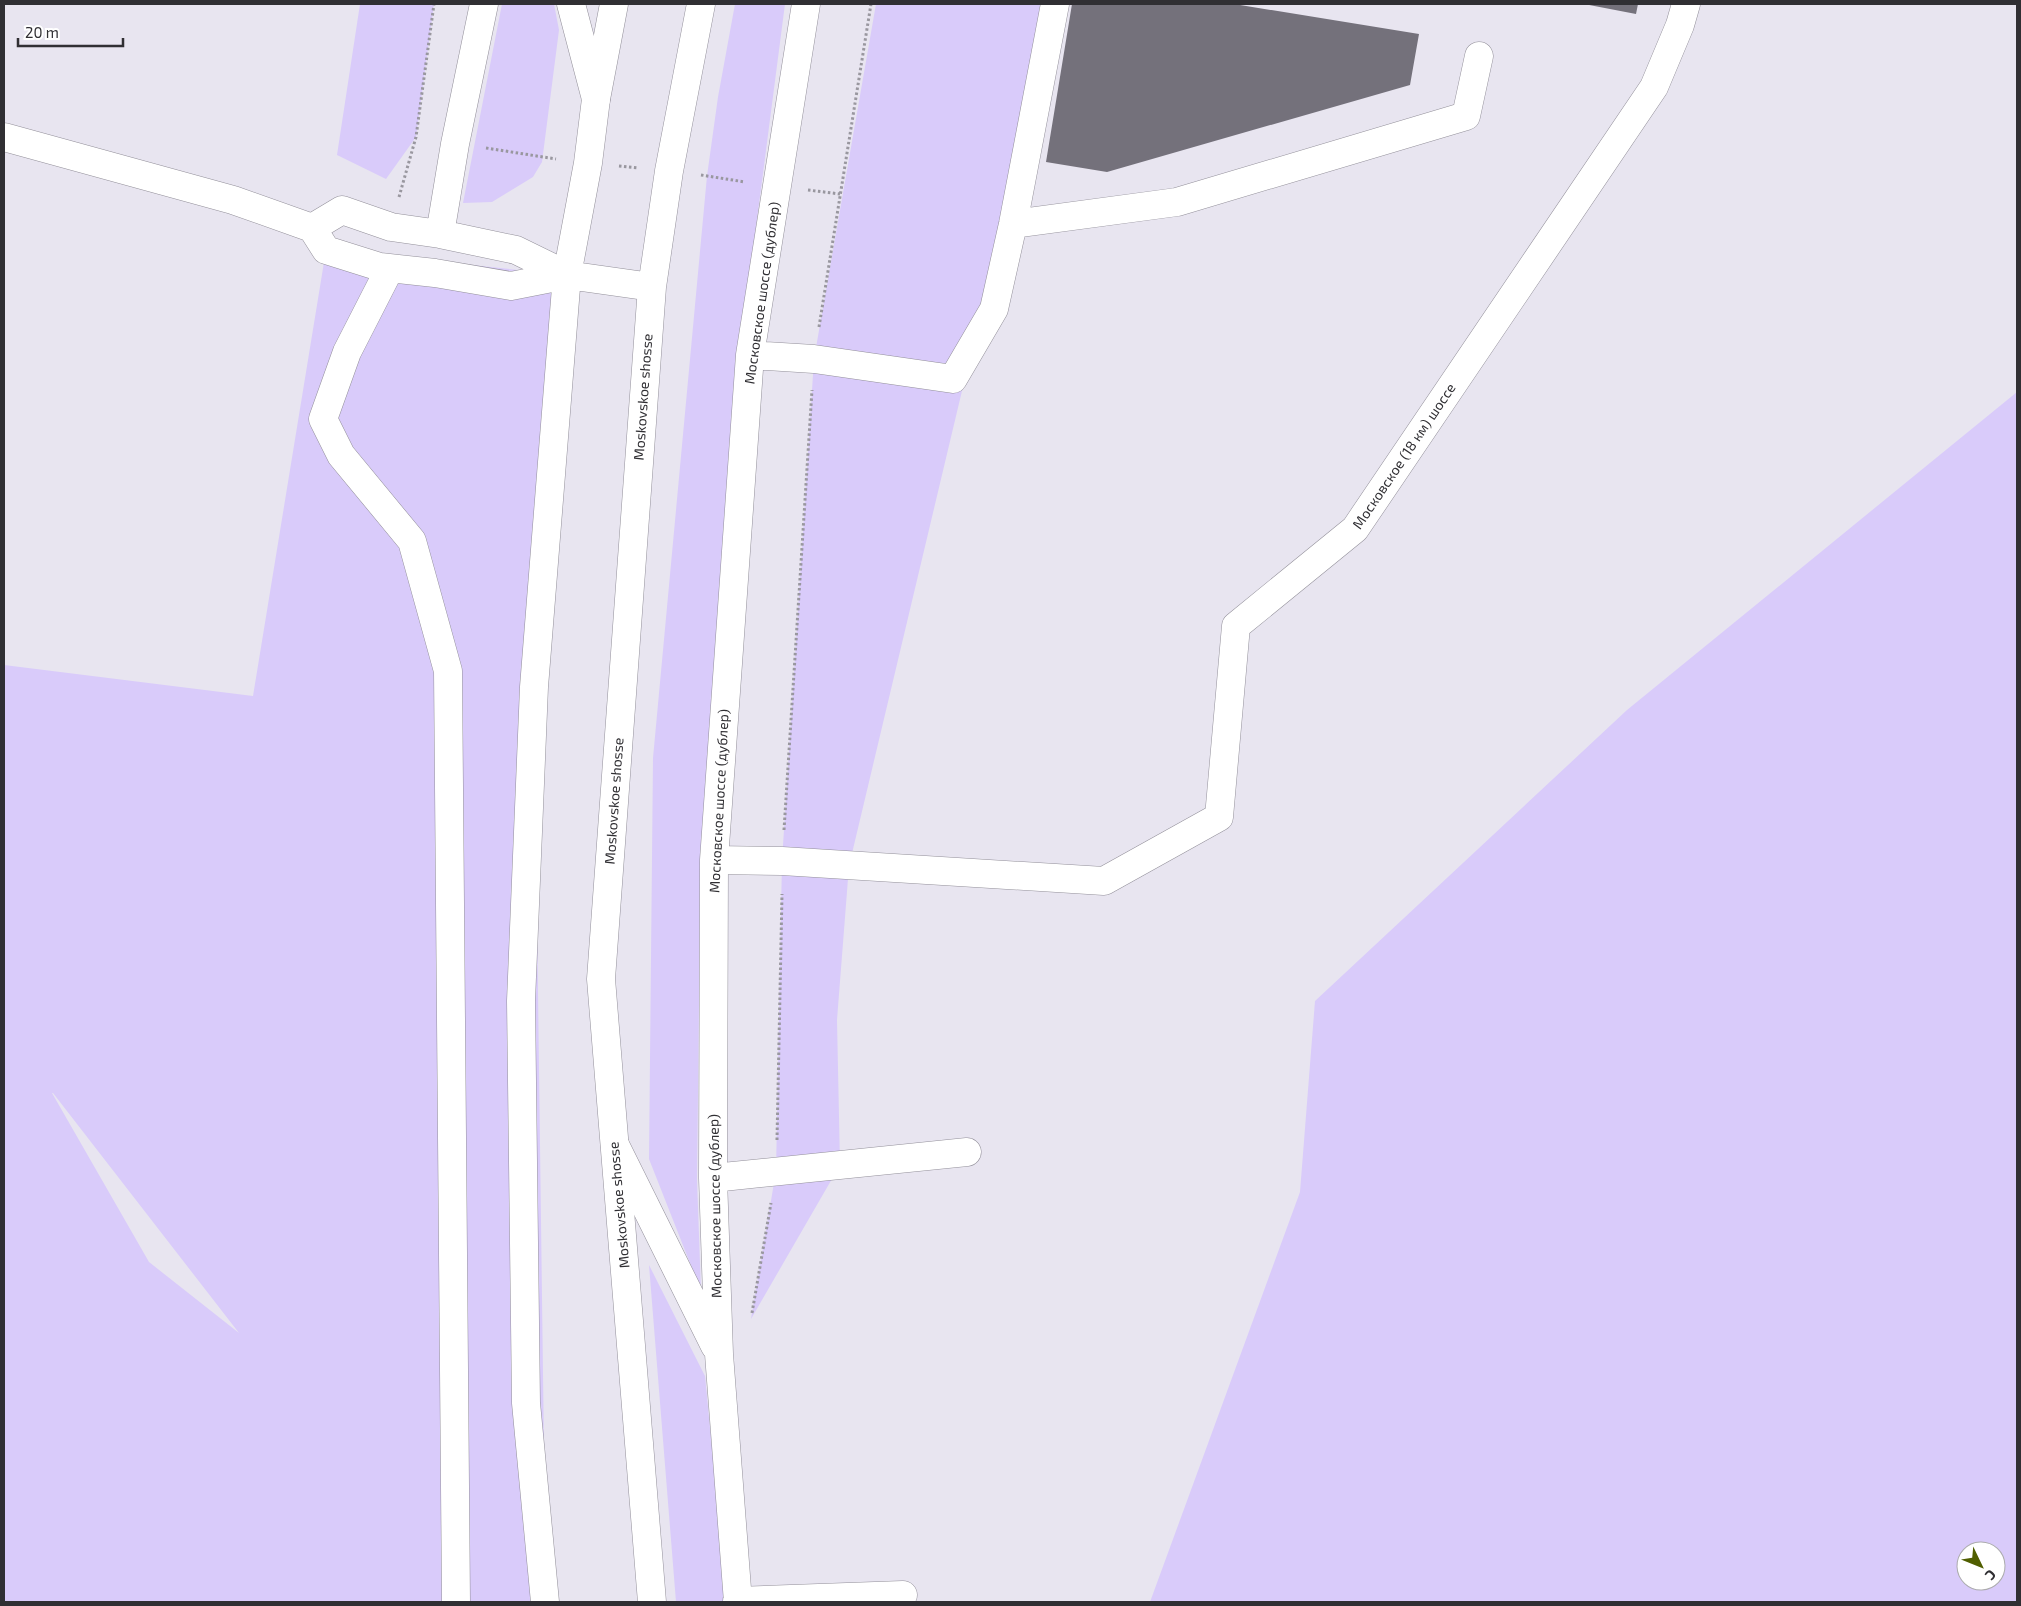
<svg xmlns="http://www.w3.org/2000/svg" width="2021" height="1606" font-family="'Exo 2',sans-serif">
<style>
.green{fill:#d9cbfa;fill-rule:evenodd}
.building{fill:#74717b}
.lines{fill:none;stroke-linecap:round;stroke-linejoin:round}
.minor-casing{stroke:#93909a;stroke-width:29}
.major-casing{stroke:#93909a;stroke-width:29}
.path{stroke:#99979f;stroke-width:3;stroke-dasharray:2.5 2.5;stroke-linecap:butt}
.minor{stroke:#fff;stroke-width:28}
.major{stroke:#fff;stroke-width:28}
.labels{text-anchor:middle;stroke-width:5;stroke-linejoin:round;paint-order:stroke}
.street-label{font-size:14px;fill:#302f33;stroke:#fff}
</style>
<rect width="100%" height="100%" fill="#e8e5f0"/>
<path class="green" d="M360 4H434L416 137 386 179 337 155Z
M502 4H554L559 30 542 162 533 177 492 202 463 203Z
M735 4H785L746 304 717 625 699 1004 697 1180 701 1291 649 1159 653 758 707 176 718 97Z
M876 4H1054L849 866 837 1020 840 1165 751 1319 776 1171 782 861 814 359Z
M326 250 567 275 534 687 546 1602H4V665L253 696ZM52 1093H53L239 1333 149 1262Z
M2017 392V1602H1150L1300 1192 1315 1001 1627 710ZM1966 1551H1996V1581H1966Z
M649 1265 705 1376 727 1602H676Z"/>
<path class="building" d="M1072 4H1234L1419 34 1410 85 1107 172 1046 162Z
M1584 4H1638L1636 14Z"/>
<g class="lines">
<g class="minor-casing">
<path id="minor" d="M571 4 596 99
M4 137 233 200 312 228 326 250 380 267 435 273 511 286 567 275
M1013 224 1177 202 1466 116 1479 56
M312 228 342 210 391 227 440 234 516 250 567 275
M440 234 455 144 484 4
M390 268 347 352 323 419 341 455 412 541 448 671 456 1602
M750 355 814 359 953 379 994 309 1013 224 1055 4
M714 860 782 861 1104 881 1219 817 1236 626 1355 529 1654 87 1680 25 1686 4
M615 1145 715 1346
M713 1178 967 1152
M737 1601 903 1595
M738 1602 719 1354 713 1178 714 860 750 355 806 4"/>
</g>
<g class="major-casing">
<path id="major" d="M567 275 652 287
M545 1602 526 1403 521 1001 534 687 567 275 588 163 596 99 614 4
M652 1602 601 979 652 287 669 171 701 4"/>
</g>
<path class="path" d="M486 148 556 159
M619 166 638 168
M701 175 745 182
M808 190 840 194
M399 197 416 137 434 4
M819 327 871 4
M784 830 812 390
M777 1140 782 894
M752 1313 771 1203"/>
<use href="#minor" class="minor"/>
<use href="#major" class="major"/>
</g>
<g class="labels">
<g class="street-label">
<text transform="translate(762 293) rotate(-82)" y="5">Московское шоссе (дублер)</text>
<text transform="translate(643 397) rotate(-86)" y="5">Moskovskoe shosse</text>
<text transform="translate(1404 456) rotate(-56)" y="5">Московское (18 км) шоссе</text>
<text transform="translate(614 801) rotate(-86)" y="5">Moskovskoe shosse</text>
<text transform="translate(719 801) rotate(-87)" y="5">Московское шоссе (дублер)</text>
<text transform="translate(619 1205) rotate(-95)" y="5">Moskovskoe shosse</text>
<text transform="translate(715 1206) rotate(-91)" y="5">Московское шоссе (дублер)</text>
</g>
</g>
<rect width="2021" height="1606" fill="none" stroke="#302f33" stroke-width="10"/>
<g transform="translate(1981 1566) rotate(133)"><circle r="24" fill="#ffffff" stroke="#acacad"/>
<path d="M0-4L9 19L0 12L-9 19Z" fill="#505e00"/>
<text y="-8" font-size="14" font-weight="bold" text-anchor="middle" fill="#302f33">С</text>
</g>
<path d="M18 38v8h105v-8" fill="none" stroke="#302f33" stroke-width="2.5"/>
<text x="25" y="38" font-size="15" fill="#302f33" stroke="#ffffff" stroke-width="4" paint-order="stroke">20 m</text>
</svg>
